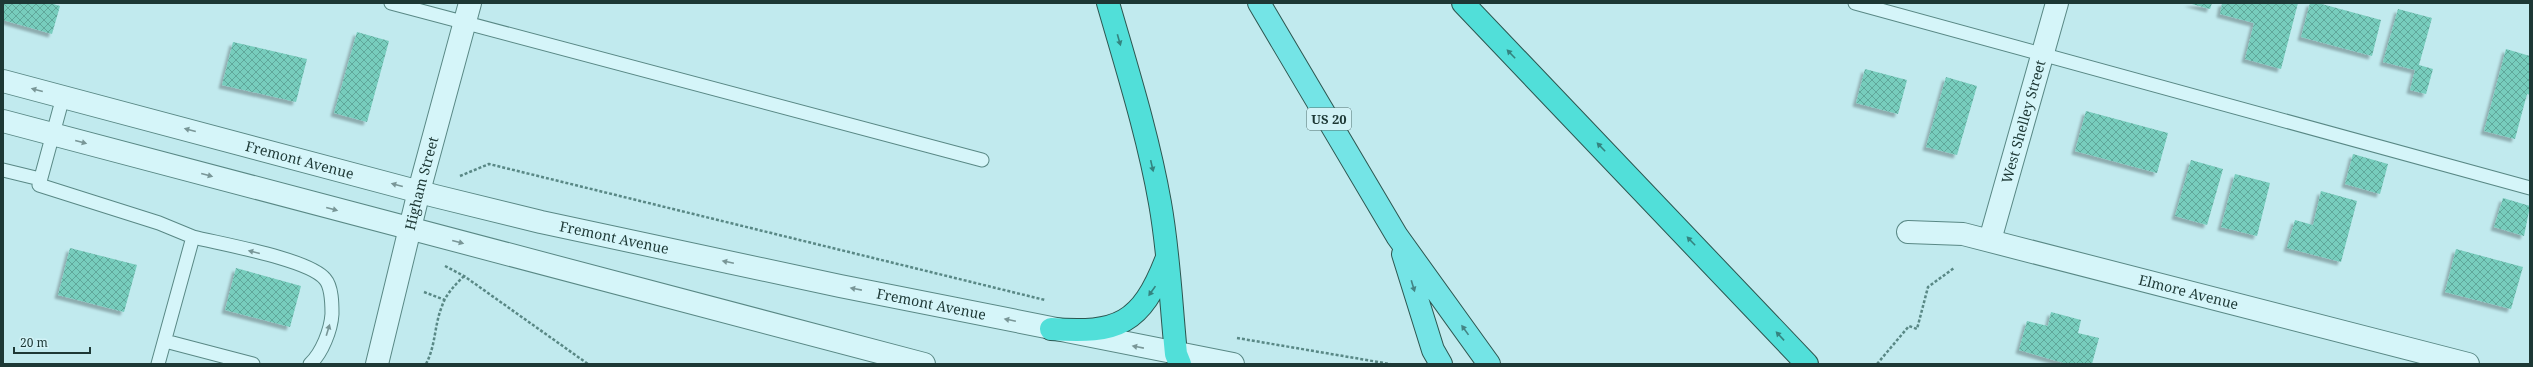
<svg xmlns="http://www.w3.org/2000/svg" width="2533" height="367" font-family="'Noto Serif',serif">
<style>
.building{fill:url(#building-cross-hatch);filter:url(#shadow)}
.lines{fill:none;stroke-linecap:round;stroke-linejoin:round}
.service-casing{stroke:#598885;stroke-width:15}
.minor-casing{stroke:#598885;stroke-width:24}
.tertiary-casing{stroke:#598885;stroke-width:24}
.trunk-casing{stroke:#2d5650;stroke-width:24}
.motorway-casing{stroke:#2d5650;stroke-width:24}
.path{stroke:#598885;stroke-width:2.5;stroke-dasharray:3 2;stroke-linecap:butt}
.service{stroke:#d5f5f9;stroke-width:13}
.minor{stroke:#d5f5f9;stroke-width:22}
.tertiary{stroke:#d5f5f9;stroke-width:22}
.trunk{stroke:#74e4e6;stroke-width:22}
.motorway{stroke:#51dfd9;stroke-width:22}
.oneway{fill:#34837f}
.oneway2{fill:#799697}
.oneway3{fill:#448585}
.labels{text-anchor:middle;stroke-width:3;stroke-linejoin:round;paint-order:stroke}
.shield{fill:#d1f2f6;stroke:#53706f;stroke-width:1}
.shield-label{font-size:13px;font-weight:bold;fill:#1d3835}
.street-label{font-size:14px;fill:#1d3835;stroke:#d1f2f6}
</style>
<defs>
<pattern id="building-cross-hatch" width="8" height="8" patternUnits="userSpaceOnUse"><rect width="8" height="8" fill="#77cdbd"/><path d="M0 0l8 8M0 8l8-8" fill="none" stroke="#61a79a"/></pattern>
<filter id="shadow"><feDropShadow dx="-3.5" dy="3.5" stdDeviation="1" flood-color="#0004"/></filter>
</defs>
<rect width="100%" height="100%" fill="#c1eaee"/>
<path class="building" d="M4 3H50L60 6 52 34 3 20Z
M2188 3H2212L2210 9Z
M2222 3H2298L2281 69 2245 59 2254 23 2220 14Z
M2310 3H2318L2381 20 2372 56 2301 37Z
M2398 9 2432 18 2419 65 2433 69 2426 94 2410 90 2415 70 2383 62Z
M357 32 389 41 367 122 334 113Z
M233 42 307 59 296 102 222 85Z
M2506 49 2530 56V95L2527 94 2515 139 2484 131Z
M1865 69 1907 80 1898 114 1856 103Z
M1946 77 1977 86 1957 155 1926 147Z
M2086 111 2168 133 2157 173 2075 151Z
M2353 154 2388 164 2380 194 2345 184Z
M2191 160 2223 169 2207 225 2175 216Z
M2235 174 2270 183 2257 236 2221 227Z
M2321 191 2357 201 2341 262 2287 248 2295 220 2313 225Z
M2503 198 2530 206 2524 236 2494 227Z
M70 248 137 265 124 312 58 295Z
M2456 249 2523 267 2511 309 2445 292Z
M236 268 301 286 290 327 225 310Z
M2051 312 2081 320 2078 333 2099 338 2092 364H2067L2019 350 2027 321 2048 326Z"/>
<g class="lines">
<g class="service-casing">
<path id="service" d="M391 3 982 160
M1855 3 2530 188
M63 97 39 185 159 223 193 237 158 364
M3 170 40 179
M193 237C221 244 309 259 325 279 332 287 332 304 332 314 331 330 322 353 310 364
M165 341 253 364"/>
</g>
<g class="minor-casing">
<g id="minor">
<path id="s1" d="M1908 232 1963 234 2468 364"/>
<path id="s2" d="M1990 240 2057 3"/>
<path id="s3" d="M377 364 419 191 470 3"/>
</g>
</g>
<g class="tertiary-casing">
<g id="tertiary">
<path id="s4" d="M3 81 435 196 541 222 840 286 1233 364"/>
<path d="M3 121 924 364"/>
</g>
</g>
<g class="trunk-casing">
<path id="trunk" d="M1259 3 1397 236 1489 364
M1403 254 1433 350 1441 364"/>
</g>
<g class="motorway-casing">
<path id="motorway" d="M1108 3C1127 69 1148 135 1160 203 1169 253 1171 304 1176 354L1180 364
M1463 3 1807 364
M1051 329C1118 334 1141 324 1166 260"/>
</g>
<path class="path" d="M460 176 489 164 1045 300
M445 266 464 276 588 364
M424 292 445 300
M1237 338 1390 364
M426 364C436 345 434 326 442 306 446 294 455 285 464 276
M1877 364 1909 326 1917 329 1928 287 1954 268"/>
<use href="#service" class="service"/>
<use href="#minor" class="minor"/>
<use href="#tertiary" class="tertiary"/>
<use href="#trunk" class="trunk"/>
<use href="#motorway" class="motorway"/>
</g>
<defs><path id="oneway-solid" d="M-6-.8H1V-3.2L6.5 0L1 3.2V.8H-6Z"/></defs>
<g class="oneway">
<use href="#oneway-solid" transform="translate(1119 40) rotate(74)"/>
<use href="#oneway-solid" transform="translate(1511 54) rotate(-134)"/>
<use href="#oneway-solid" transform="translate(1601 147) rotate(-134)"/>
<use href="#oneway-solid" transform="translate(1152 166) rotate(77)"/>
<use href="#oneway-solid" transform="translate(1691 241) rotate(-134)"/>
<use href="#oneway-solid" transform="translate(1152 291) rotate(125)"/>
<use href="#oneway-solid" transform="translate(1780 336) rotate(-133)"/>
</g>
<g class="oneway2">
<use href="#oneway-solid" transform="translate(37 90) rotate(-165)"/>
<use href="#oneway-solid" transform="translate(190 130) rotate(-165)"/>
<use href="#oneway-solid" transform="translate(81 142) rotate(15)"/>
<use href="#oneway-solid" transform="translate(207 175) rotate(15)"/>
<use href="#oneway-solid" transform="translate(397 185) rotate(-165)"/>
<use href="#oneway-solid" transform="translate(332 209) rotate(15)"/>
<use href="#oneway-solid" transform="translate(458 242) rotate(15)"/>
<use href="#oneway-solid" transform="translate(254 252) rotate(-166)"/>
<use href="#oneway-solid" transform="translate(728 262) rotate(-168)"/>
<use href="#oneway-solid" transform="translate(856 289) rotate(-169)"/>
<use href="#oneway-solid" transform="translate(1010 320) rotate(-168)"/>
<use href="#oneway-solid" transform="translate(328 330) rotate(-73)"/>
<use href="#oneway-solid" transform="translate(1138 347) rotate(-169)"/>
</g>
<g class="oneway3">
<use href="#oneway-solid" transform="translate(1413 286) rotate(73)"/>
<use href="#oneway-solid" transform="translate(1465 330) rotate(-126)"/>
</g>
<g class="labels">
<rect class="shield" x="1307" y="108" width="44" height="22" rx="3"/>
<g class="shield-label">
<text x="1329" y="124">US 20</text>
</g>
<g class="street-label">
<text dy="5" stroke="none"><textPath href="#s2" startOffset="123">West Shelley Street</textPath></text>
<text dy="5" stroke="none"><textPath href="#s4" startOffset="307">Fremont Avenue</textPath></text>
<text dy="5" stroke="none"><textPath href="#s3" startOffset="186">Higham Street</textPath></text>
<text dy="5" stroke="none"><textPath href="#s4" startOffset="631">Fremont Avenue</textPath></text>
<text dy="5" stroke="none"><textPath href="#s1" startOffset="288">Elmore Avenue</textPath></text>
<text dy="5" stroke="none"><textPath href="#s4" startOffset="955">Fremont Avenue</textPath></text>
</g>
</g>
<rect width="2533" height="367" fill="none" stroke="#1d3835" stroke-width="8"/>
<path d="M14 347v6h76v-6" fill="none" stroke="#1d3835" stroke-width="2"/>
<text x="20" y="347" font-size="12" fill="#1d3835" stroke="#d1f2f6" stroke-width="3" paint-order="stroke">20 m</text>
</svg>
